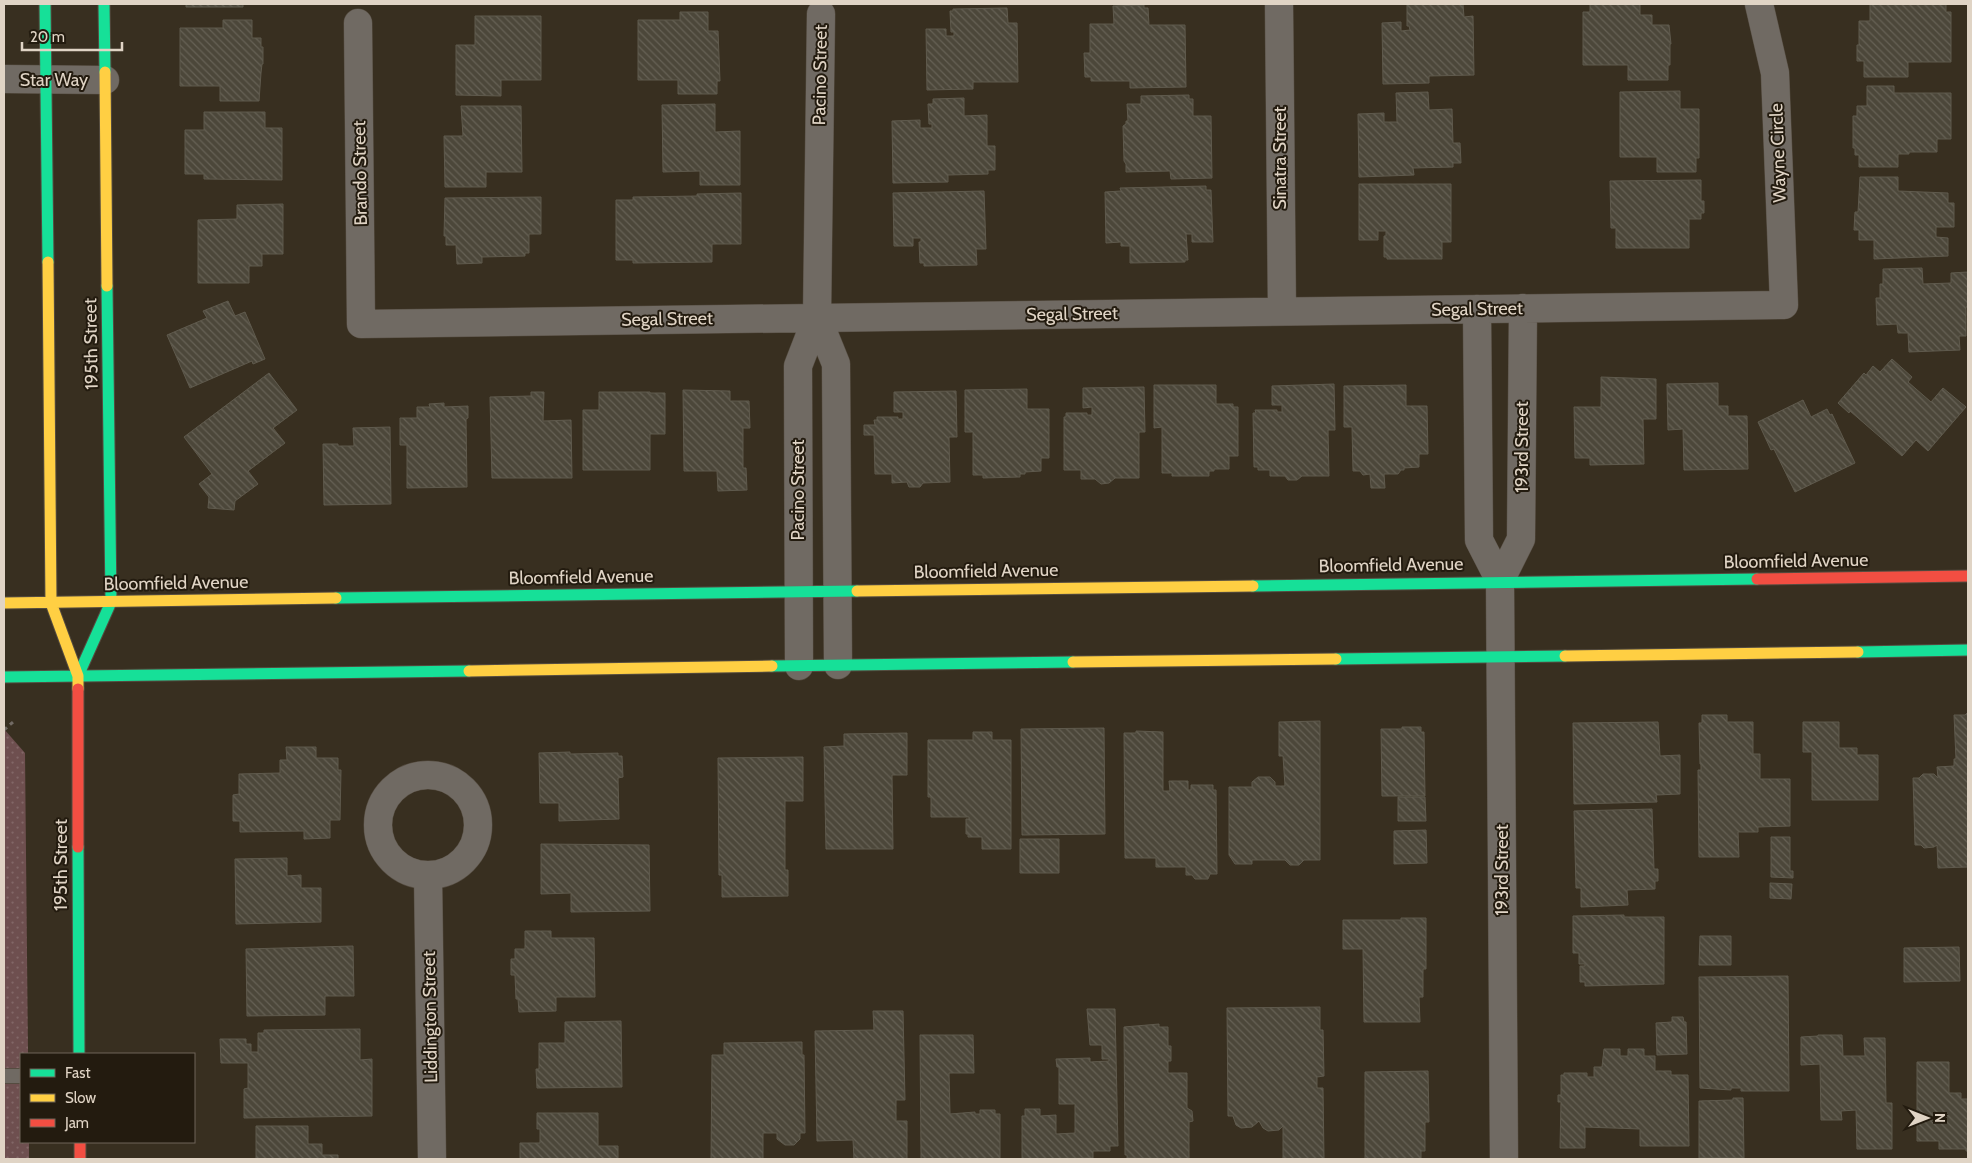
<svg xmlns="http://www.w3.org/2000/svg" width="1972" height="1163" font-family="Cabin,sans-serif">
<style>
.green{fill:url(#green-dots)}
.building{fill:url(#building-back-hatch);stroke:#5f5a4d}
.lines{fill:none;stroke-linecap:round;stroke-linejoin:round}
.lane-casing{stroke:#554c40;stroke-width:16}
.street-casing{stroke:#554c40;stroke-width:29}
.fast-casing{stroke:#554c40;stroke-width:13}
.slow-casing{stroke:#554c40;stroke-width:13}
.jam-casing{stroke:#554c40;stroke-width:13}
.path{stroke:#726b64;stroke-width:3;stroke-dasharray:4 4;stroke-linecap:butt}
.lane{stroke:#706a63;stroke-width:14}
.street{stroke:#706a63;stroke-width:28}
.fast{stroke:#16e098;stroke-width:11}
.slow{stroke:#ffcf43;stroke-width:11}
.jam{stroke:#f24e42;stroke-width:11}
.labels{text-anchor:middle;stroke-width:4;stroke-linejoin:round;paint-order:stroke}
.street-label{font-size:18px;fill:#e0d4c5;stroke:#231b0f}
</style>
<defs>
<pattern id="green-dots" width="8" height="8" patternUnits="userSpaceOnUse" patternTransform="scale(1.25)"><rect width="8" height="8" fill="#6e4f4f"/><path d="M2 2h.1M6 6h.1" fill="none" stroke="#826767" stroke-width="1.8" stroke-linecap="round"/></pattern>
<pattern id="building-back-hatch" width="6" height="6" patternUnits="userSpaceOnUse" patternTransform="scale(1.25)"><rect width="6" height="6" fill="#4c473a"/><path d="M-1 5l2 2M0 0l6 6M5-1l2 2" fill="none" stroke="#666155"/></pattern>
</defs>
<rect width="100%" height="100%" fill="#382f20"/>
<path class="green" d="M4 729 25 753 28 1054H21V1142H29V1159H4Z"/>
<path class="building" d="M186 4H243V7H186Z
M1409 4H1463L1464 17 1473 16 1474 75 1429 76V83L1383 84 1382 23 1401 22V31L1410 30 1409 26H1407V5Z
M1590 4H1640V15H1652V25H1669L1671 44H1670V65H1668V80H1628V65H1583V12H1590Z
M1870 4H1946V12H1951V62H1908V77H1864V61H1857V45H1859V21H1870Z
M1144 5V8H1148L1149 25H1185L1186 87 1130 88V81H1091V77H1085L1084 53H1090V24H1114L1113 6Z
M1007 8 1008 23H1017L1018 82H973V89L927 90 926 29H946V36H954V32H951L950 11H953V9Z
M680 12H708V31H718L720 81H717V94H678V80H638V20H680Z
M475 16H541V80H501V96L456 95V45H475Z
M223 20H252V38H261V47H263V64H262L261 73 259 101H220V86H180V28H223Z
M1867 86H1894V93H1951V139H1937V152H1909V154H1898V167H1859V155H1855V148H1853V116H1857V106H1867Z
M1680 91V109H1699V158H1696V172H1657V157H1620V92Z
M1428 92 1429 110 1452 109 1453 143H1460L1461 163H1453V167L1413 168 1414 175 1359 177 1358 114 1384 113V122H1397L1396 93Z
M1189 95V99H1193V116H1211L1212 178 1171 179 1170 171 1126 172V164L1124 161 1123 126 1126 124V121H1128L1127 104H1141V96Z
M964 98V116L987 115V146H995V170H988V174L948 175V182L893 183 892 121 920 120V128H932V124H929L928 104H933V99Z
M715 104V132L740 131V185H700V171L663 172 662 105Z
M461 106H521L522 172H486V187H445L444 136H463Z
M204 112H265V128H282V180L204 179V174H185V130H204Z
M1860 177H1898V191L1948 193V203H1954V227H1936V237L1948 238V256L1874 259V240H1859V230H1854L1855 212H1858Z
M1701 180V201H1704V213H1701V219H1689V248H1616V228H1611L1610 181Z
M1359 184H1451V242H1442V259H1387V257H1384V236H1386V231H1378V240H1359Z
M1206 186V190H1211L1213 242H1192V234H1186L1188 260H1185V262L1130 263V246H1121V242L1106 243 1105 192 1121 191 1120 188Z
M984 191 986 249H976L977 265 924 266V263H920L919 242H921V238H913V246H894L893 193Z
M741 193V244H712V262L633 263V260H616V200H633V197L697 196V194Z
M541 197V234H529V253H525V256L482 257V263L457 264 456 245H446V236H444L445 198Z
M283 204V254H262V266H249V283H198V220L237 219V205Z
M1922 268 1923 284 1951 283V273L1968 272V307H1966V336H1959L1960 350 1909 352 1908 333H1898L1897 324 1877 325 1876 298H1880V284H1883V269Z
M228 301 235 316 245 312 265 359 253 364 252 361 190 388 167 335 207 318 203 311Z
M1892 359 1912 377 1908 382 1931 402 1943 388 1966 407 1928 451 1916 440 1902 456 1850 411 1849 413 1838 403 1864 373 1866 375 1873 366 1880 372Z
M269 373 297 410 273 428 285 443 248 471 258 484 235 501 234 510 208 508 209 497 199 484 212 474 184 437Z
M1601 377 1656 379V419H1643L1644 464 1590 465V458H1575L1574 407H1601Z
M1718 383V406H1728V416H1747L1748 469 1684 470 1683 429 1668 430 1667 384Z
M1334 384 1335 430H1328L1329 476H1302L1297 480H1288L1285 476H1270V470H1258V467H1254L1253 413H1256L1255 410H1277V412H1282V405H1272V386Z
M1154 385H1216V404H1233V407H1238V456H1229V469H1214V471H1209V476H1172V473H1162V427L1154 428Z
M1406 385V406H1427L1428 454H1419V467L1404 468V470H1401L1398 474H1384L1385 488H1371L1370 474 1363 475 1360 471H1353L1352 427H1344V386Z
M1144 387 1145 432H1139V478H1115L1109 483 1101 484 1095 479H1081V470H1064V417H1066V413H1087V415H1092V407L1083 408V388Z
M1027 389V409H1049V458H1041V471L1025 472V474H1020V477L983 478V475H973V432H965V390Z
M683 390 730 391V401H749L750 428H743V468H746L747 490 718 491 717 471H684Z
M956 391 957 437H949L950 482 923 483 920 487H909L907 482 892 483V474H875L874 435H864V425H875L874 420H877V417H898V419H903V412H894V392Z
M531 392H544L543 421 571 420 572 478H492L490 397 531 396Z
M599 392H650V393H665V434H650V470H583V410H599Z
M1803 400 1811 417 1827 409 1830 415 1832 414 1855 463 1795 492 1774 449 1771 450 1758 422Z
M444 403V407L468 406V418L466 419 467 487 407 488V445H400V418H417V407H430L429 404Z
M390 427 391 504 324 505 323 444H338V446H354L353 428Z
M1968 712V867L1938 868 1937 845 1934 847 1924 848 1921 845H1915L1913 778H1919L1923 774H1934L1938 778 1937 767 1954 766V759H1956L1954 715H1965Z
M1702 715H1727V722H1753V754H1760V779H1790V826L1758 827V832H1738L1739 857H1699L1698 770H1701V764H1700L1699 723H1702Z
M1320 721V860H1304L1299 865H1290L1285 860H1252V864H1235L1229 855V787H1252V782L1258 777H1270L1275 782V786H1285L1283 756H1279V722Z
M1658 722 1660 756 1680 755V794L1656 795 1657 802 1574 804 1573 723Z
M1803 722H1839V748H1857V755H1878V800H1812V752H1803Z
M1402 727H1421V732H1424L1425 796H1382L1381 729H1402Z
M1104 728 1105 834 1022 835 1021 729Z
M1136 731 1163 732V791H1170L1169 781H1188V790H1191V785H1213V790H1216L1217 874H1210L1208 879H1195L1192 875H1186V867H1156V858H1125L1124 733H1136Z
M973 732H992V740H1011V849H982V837H968V834H966V819H969V817H931V797H928V740H973Z
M907 733V775H892L893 849H826L824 747 844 746V734Z
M286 747H316V758H338V770H341L340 820H330V838L304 839V831L240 832V821H233V795L239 794V774L280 773V760H287Z
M570 752V754L618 753V756H622L623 777 618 778 619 819 559 821V803H540L539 753Z
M803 757V801H785V870H788V896L722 897V875H719L718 758Z
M1398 797H1425L1426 821H1398Z
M1652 809 1654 869H1658V881H1655V889L1627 890 1628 905 1581 907V888H1576L1574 811Z
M1426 830 1427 863 1394 864V831Z
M1771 837H1790V871H1793V878L1771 877Z
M1020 839H1059V873H1020Z
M541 844 649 845 650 911 571 912V893L541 894Z
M287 858V876L301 875V888H321V922L236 924 235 859Z
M1770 883 1792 884 1791 899 1770 898Z
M1624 915V917H1664V984L1585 986V982H1580V966H1585V964H1579V953H1573V916Z
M1401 918H1426V969H1423V997H1419L1420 1022H1364L1363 949H1343V920H1401Z
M525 931H551V938H594L595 997H556V1011L519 1012 518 999H516L515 975H511V959H515V949H525Z
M1700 936H1731V965H1699Z
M353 946 354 996H325V1015L247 1016 246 949Z
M1959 947 1960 981 1904 982V948Z
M1788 976 1789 1091H1741V1088H1731V1090L1700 1088 1699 977Z
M1320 1007V1030H1323L1324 1076 1317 1077V1088H1323L1324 1159H1283V1126L1279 1130 1268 1131 1263 1128 1259 1121 1252 1127 1241 1128 1236 1125 1233 1116H1228L1227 1008Z
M1087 1009H1115L1118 1146H1110V1151H1093V1158L1022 1159V1116H1025V1109H1040V1116L1056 1115V1134L1075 1133V1104H1059V1067H1057L1056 1059 1090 1058V1062L1109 1061V1059H1102V1045H1090Z
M873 1011H903L905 1100H896V1121H907V1159H854L853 1140 817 1141 815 1031 874 1030Z
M1672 1017H1683L1684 1022H1686L1687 1054 1657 1055 1656 1023 1672 1022Z
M621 1021 622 1087 537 1088 536 1069H539V1043H565V1022Z
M1159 1024V1027H1168V1046H1171V1061H1168V1073H1187V1108L1192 1111 1193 1121 1189 1122V1159L1127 1158V1155H1125L1124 1027Z
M360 1029V1060L372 1059V1116L244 1118V1089L248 1088V1063H221L220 1039H246V1044H251V1052H258V1033H264V1030Z
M920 1035H973L974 1073H949L950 1114 975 1112V1114H980V1110H995V1114H1000V1159H921Z
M1818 1035H1842L1843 1056H1865L1864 1038H1885L1886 1103H1892V1149H1857L1856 1110 1841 1111 1842 1120H1821L1820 1064 1801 1065V1037L1818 1036Z
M802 1042V1055H804L805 1133H800V1139L794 1145H785L777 1139V1133H763V1159H711L712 1055H724V1043Z
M1604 1049H1620V1056H1628V1049H1644V1056H1655V1071H1671V1075H1688L1689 1146H1640V1129L1585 1127V1148H1560L1561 1102H1558V1095H1561V1075H1564V1073H1587V1077H1594V1067H1602Z
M1917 1062H1949V1093H1961V1099H1968V1151H1966V1149H1939V1141H1917Z
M1428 1071 1429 1122H1425V1151H1421V1159H1365V1072Z
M1733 1098H1743L1744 1158H1699V1101L1733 1100Z
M537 1113H598V1146H618V1159H520V1143H540V1129H537Z
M256 1126H308V1144H322V1155H338V1159H256Z"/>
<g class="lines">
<g class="lane-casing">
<path id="lane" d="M4 1076H21"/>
</g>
<g class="street-casing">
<path id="street" d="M1279 4 1282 311
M358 23 361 324 1784 305 1775 73 1759 4
M4 79 105 80
M1477 309 1479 540 1500 581 1504 1159
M817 317 836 364 838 665
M1500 581 1521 539 1523 308
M799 666 798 366 817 317 821 14
M378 825a50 50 0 1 1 100 0a50 50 0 1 1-100 0Z
M428 875 432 1159"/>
</g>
<g class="fast-casing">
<path id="fast" d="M45 4 48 262
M104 4 105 72
M1253 586 1757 579
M336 598 857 591
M1858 652 1968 650
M1336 659 1565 656
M772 666 1073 662
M78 676 111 602 107 286
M4 677 469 671
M78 847 79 1054"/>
</g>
<g class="slow-casing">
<path id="slow" d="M105 72 107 286
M48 262 51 603 78 676V689
M857 591 1253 586
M4 603 336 598
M1565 656 1858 652
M1073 662 1336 659
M469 671 772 666"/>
</g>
<g class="jam-casing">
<path id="jam" d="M1757 579 1968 576
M78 689V847
M80 1142V1159"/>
</g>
<path class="path" d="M4 730 13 722"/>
<use href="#lane" class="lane"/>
<use href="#street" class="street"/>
<use href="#fast" class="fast"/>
<use href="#slow" class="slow"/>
<use href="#jam" class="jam"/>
</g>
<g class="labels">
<g class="street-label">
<text transform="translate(820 75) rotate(-89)" y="6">Pacino Street</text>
<text x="54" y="86">Star Way</text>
<text transform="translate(1778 153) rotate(-92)" y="6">Wayne Circle</text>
<text transform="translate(1280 158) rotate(-90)" y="6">Sinatra Street</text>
<text transform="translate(360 173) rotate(-91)" y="6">Brando Street</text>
<text transform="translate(1477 309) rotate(-1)" y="6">Segal Street</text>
<text transform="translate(1072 314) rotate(-1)" y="6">Segal Street</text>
<text transform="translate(667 319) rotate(-1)" y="6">Segal Street</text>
<text transform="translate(91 344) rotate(-91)" y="6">195th Street</text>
<text transform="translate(1522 447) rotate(-90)" y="6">193rd Street</text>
<text transform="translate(798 490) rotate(-90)" y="6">Pacino Street</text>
<text transform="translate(1796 561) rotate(-1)" y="6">Bloomfield Avenue</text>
<text transform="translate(1391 565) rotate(-1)" y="6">Bloomfield Avenue</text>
<text transform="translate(986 571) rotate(-1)" y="6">Bloomfield Avenue</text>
<text transform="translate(581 577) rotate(-1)" y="6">Bloomfield Avenue</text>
<text transform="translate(176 583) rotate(-1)" y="6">Bloomfield Avenue</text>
<text transform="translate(61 865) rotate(-90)" y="6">195th Street</text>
<text transform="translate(1502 870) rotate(-90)" y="6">193rd Street</text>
<text transform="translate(430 1017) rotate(-91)" y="6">Liddington Street</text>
</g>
</g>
<rect width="1972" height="1163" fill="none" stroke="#e0d4c5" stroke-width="10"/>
<rect x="20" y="1053" width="175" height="90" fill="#231b0f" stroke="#6f6558"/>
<rect x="30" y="1069" width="25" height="8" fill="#16e098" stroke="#6f6558"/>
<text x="65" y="1078" font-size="15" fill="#e0d4c5">Fast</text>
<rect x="30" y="1094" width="25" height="8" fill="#ffcf43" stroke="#6f6558"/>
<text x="65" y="1103" font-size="15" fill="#e0d4c5">Slow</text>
<rect x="30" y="1119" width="25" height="8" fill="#f24e42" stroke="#6f6558"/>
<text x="65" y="1128" font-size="15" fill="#e0d4c5">Jam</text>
<g transform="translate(1927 1118) rotate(90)" stroke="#231b0f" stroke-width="4" paint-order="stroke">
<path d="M0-4L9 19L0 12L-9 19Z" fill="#e0d4c5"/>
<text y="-8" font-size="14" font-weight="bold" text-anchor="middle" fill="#e0d4c5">N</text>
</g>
<path d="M22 42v8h100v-8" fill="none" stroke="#e0d4c5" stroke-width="2.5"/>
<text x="30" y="42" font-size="15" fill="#e0d4c5" stroke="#231b0f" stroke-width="4" paint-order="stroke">20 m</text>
</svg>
